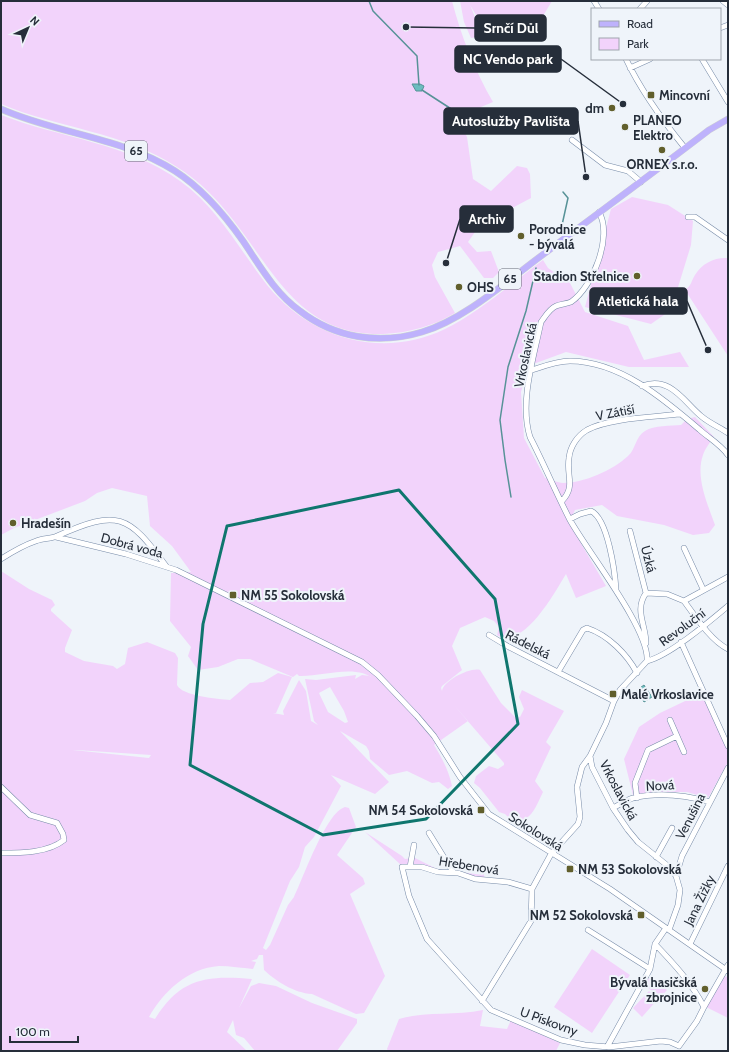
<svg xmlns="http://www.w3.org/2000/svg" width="729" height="1052" font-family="Cabin,sans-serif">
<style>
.green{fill:#f2d3fb;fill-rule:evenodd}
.water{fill:#6cbdbf;stroke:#579297}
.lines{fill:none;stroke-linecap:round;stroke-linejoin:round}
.stream{stroke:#579297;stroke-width:1.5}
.minor-casing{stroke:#778ba8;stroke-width:6}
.major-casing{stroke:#cfd1d4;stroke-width:7}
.minor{stroke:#fff;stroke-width:5}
.major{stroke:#beb2fc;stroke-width:6}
.marked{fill:none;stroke:#0f766e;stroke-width:3;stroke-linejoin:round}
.poi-dot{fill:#615f2c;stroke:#eff4fa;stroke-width:1.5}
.labels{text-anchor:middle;stroke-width:4;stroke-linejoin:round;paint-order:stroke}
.shield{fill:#eff4fa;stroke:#626974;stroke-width:1}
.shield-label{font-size:12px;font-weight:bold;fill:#262e3a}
.poi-label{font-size:13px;font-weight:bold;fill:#262e3a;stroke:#eff4fa;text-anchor:start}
.street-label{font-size:13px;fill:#262e3a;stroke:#eff4fa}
.leader{fill:none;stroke:#262e3a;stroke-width:1.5}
.callout-dot{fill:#262e3a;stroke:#eff4fa;stroke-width:1.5}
.callout{fill:#262e3a;stroke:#262e3a;stroke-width:1.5}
.callout-label{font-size:14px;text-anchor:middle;font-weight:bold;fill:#fff}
</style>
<rect width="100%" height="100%" fill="#eff4fa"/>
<path class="green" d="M1 1H452C461 36 475 71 493 102L481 107 477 119 465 133 467 137 473 179 491 191 517 166 527 168 530 174 531 198 503 213 481 216 468 221 475 232 468 242 477 252 491 251 499 272 493 278H484L460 246 438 252 432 265 435 277 455 313C434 326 408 333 383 334 302 336 276 275 234 221 218 200 200 181 177 167 124 132 58 128 1 104Z
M460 1 462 2 552 1 543 16 533 15 490 35 471 38 464 22ZM470 5 485 30 482 32H481Z
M1 115C60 138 128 143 180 181 218 208 239 249 267 285 310 338 381 360 445 329 479 312 512 283 543 260L548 268 570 283 585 312 628 326 644 360 680 352 689 367H629L566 352 528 366 521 392 524 438 545 478C551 479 558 483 563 483 584 483 613 470 628 456 636 449 635 437 645 431 654 425 671 426 681 425L687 419 695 417 714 437C710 442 705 449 703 455 695 477 708 505 715 525L709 533 693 535 664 525 617 516 602 505 575 510 569 523 606 586 576 598 566 574C555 592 523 651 497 635L499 627 494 621 485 617 460 628 452 646 462 670 442 686 441 688 442 691C443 681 470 667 480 670L501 703 516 718 520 717 524 709 519 697 522 690 564 711 546 742 551 747 535 781 543 792C535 808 533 819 514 823L505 814 499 812 480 788 474 783 476 776 489 766 498 769 504 765V763L453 704 468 721 434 745C442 758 449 771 452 786L448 789 439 782 432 783 407 771 389 775 370 759 369 751 366 746 340 731 389 782 375 794 331 775 341 786 314 837 305 847 299 867 290 881 263 948 266 950 270 945 288 905 294 897C303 879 326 812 345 807L349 808 356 827 337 855 363 878 365 884 350 894 385 976 364 1013 356 1014 312 994C294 993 276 981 264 970L263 955H259L257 959 251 961 256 962 253 969C242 968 230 966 219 966 188 968 163 992 149 1017L155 1019C180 978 207 975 252 979L239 1008 251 986 259 983 276 986 312 1003 357 1019V1023L337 1051H255L244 1038 236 1035 233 1020 227 1032 247 1051H1V571L29 589 52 600 55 605 51 609V611L72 630 65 648V652L84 661 113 666 117 669 125 664 128 648 147 642 175 653 178 658 177 685C182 696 218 699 230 700L250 683 263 682 278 673 292 677 276 713H273L284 715 283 711 299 680 306 691 311 721 318 725 314 721 305 679 316 680 356 675 355 679 362 675 370 676 375 680C357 663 322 677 299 676L297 674 293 677 250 659H238L218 667 198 670 188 656 191 647 170 621 171 573 191 572 172 546 150 526 147 496 112 488 97 493 85 501 14 528 1 535ZM330 687 344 711 348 722 345 723 328 712 319 693ZM73 750H77L151 755 149 758Z
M632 197 668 205 693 221 691 245 671 310 651 324 585 307 611 209Z
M728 258V356L685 290C692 285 691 281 695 275 702 263 715 257 728 258Z
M702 693 728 751V762L708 798 687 792H657L633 795 624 759 639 727 660 713Z
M365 832 402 856 405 859 415 858 437 869 483 875 480 865 485 878 401 865Z
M592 949 630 975 592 1033 554 1007Z
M724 975 728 978V1018L706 1007Z
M651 976 667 990 660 998 644 984Z
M649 991 658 999 642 1017 633 1008Z
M483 1010 480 1026 507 1029 511 1020 560 1043 556 1051H388L387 1049 399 1019C426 1011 455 1016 483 1010Z"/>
<path class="water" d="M412 84H420L424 86 422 91H416Z
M644 685 652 697 644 702 637 690Z"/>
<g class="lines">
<path class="stream" d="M369 1 373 11 417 56 419 85
M422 90 459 114
M560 234 568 198 563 192
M511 497 505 460 500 420 508 367 526 311 536 268"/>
<g class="minor-casing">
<path id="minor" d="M594 1 599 9
M723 1 728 5
M640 9 647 1
M720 28 728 25
M626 59C641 91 663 121 685 148
M702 59 728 102
M630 68 650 59
M572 140 605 165 628 171 641 182
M599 212C613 236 593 287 571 302 566 304 560 304 556 306 549 309 545 317 541 322 534 357 519 402 530 437 544 464 556 493 570 520 587 551 650 630 647 661L620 690 614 701 606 723 590 756 592 767 613 808 628 830 638 842 668 866 676 876 680 890 678 905 669 930
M688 217H695L728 240
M532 370C544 366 557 361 570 361 620 361 665 400 700 430 709 438 721 445 728 455
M642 386C670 375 684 402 701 416 709 423 719 427 728 433
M562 501C576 486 566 476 569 458 570 447 577 436 587 430 609 418 655 417 680 414
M570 519 580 514 591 511C608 519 615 572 616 590
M630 531 646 593
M56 537 126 554 176 570 362 662 378 675 417 716 434 736 460 777 489 814 610 889 728 971
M684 548 703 589
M1 559C12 552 24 545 36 541 43 538 51 539 57 536 118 509 128 514 166 566
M684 601C695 616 711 641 728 649
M684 601 728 577
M489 635 509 647 614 701
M681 642 728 746
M646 643C646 625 634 610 646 593L667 594 684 601
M647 661C669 656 709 622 728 606
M558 672 583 630 587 628C608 635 627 654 637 673
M670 720 684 752
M1 787 30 815 57 823 63 834 64 840C48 853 21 853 1 853
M637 798 635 783 648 750 677 736
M613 808C619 805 626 800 633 798 658 792 685 795 710 802
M429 833 453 872
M656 857 672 828
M410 867 414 845
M676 876 682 856 728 768
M532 889 508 882 475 879 458 873 438 872 422 867H402L409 896 427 939 491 1010 561 1040 585 1045 609 1047 661 1041 670 1042 679 1046
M666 928 655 944C674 964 691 982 704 1007L697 1021 679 1046
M588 930 650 969
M690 944 728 866
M482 1001 531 921 532 889 551 854 578 824 580 817 577 787 582 767 590 756
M704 1007 728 965
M607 1047 650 969 655 944"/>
</g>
<g class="major-casing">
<path id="major" d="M1 109C57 134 122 137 175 171 203 189 224 214 243 241 260 266 275 293 300 311 335 338 379 345 422 332 463 320 506 282 541 256 597 214 653 173 709 130L728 119"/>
</g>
<use href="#minor" class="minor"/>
<use href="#major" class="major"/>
</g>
<path class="marked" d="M399 490 495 599 518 724 426 819 323 835 190 765 203 624 227 526Z"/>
<g class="poi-dot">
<rect x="647" y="91" width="8" height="8" rx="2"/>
<circle cx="612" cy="108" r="4"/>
<circle cx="625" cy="127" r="4"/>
<circle cx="662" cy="150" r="4"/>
<circle cx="521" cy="236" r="4"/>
<circle cx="637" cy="276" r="4"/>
<circle cx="459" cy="287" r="4"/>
<circle cx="13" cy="523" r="4"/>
<rect x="229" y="591" width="8" height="8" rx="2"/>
<rect x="609" y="690" width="8" height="8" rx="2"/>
<rect x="477" y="806" width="8" height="8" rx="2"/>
<rect x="566" y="865" width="8" height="8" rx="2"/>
<rect x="637" y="911" width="8" height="8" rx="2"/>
<circle cx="705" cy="989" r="4"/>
</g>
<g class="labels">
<g class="shield">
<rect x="125" y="141" width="22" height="20" rx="3"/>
<rect x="499" y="269" width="22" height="20" rx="3"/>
</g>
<g class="shield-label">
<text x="136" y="155">65</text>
<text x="510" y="283">65</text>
</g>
<g class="poi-label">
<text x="659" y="100">Mincovní</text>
<text x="604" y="113" text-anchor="end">dm</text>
<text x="633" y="125">PLANEO<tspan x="633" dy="15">Elektro</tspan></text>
<text x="662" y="169" text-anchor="middle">ORNEX s.r.o.</text>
<text x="529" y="234">Porodnice<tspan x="529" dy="15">- bývalá</tspan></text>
<text x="629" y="281" text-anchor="end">Stadion Střelnice</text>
<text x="467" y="292">OHS</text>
<text x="21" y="528">Hradešín</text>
<text x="241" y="600">NM 55 Sokolovská</text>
<text x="621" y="699">Malé Vrkoslavice</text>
<text x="473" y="815" text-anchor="end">NM 54 Sokolovská</text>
<text x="578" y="874">NM 53 Sokolovská</text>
<text x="633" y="920" text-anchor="end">NM 52 Sokolovská</text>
<text x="697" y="987" text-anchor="end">Bývalá hasičská<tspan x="697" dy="15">zbrojnice</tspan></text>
</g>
<g class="street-label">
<text transform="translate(525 355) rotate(-78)" y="5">Vrkoslavická</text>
<text transform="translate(615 412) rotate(-11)" y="5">V Zátiší</text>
<text transform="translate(132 545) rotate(15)" y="5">Dobrá voda</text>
<text transform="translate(649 559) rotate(75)" y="5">Úzká</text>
<text transform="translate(682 627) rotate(-36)" y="5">Revoluční</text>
<text transform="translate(528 644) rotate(27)" y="5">Rádelská</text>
<text transform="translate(660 785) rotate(-3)" y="5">Nová</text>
<text transform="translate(619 790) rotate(62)" y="5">Vrkoslavická</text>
<text transform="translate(690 816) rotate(-63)" y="5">Venušina</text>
<text transform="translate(536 831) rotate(32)" y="5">Sokolovská</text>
<text transform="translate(469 865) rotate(9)" y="5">Hřebenová</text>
<text transform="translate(699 900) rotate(-64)" y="5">Jana Žižky</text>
<text transform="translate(549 1021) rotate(20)" y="5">U Pískovny</text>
</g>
</g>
<path class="leader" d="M406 27L475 28M623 104L561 59M586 177L578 121M446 263L460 219M708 350L687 301"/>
<g class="callout-dot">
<circle cx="406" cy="27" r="4"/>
<circle cx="623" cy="104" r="4"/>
<circle cx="586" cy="177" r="4"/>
<circle cx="446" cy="263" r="4"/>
<circle cx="708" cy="350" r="4"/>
</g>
<g class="callout">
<rect x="475" y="15" width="71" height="26" rx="4"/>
<rect x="455" y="46" width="106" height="26" rx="4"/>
<rect x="444" y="108" width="134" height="26" rx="4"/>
<rect x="460" y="206" width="53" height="26" rx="4"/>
<rect x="590" y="288" width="97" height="26" rx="4"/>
</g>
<g class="callout-label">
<text x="511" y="33">Srnčí Důl</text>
<text x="508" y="64">NC Vendo park</text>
<text x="511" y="126">Autoslužby Pavlišta</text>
<text x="487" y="224">Archiv</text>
<text x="638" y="306">Atletická hala</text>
</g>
<rect width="729" height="1052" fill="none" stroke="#262e3a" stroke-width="4"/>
<rect x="591" y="8" width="130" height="52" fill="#eff4fa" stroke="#9fa5ad"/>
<rect x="599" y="21" width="20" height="6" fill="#beb2fc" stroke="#9fa5ad"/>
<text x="627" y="28" font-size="12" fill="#262e3a">Road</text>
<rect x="599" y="38" width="20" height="12" fill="#f2d3fb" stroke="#9fa5ad"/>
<text x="627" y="48" font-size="12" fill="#262e3a">Park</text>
<g transform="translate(28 28) rotate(44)" stroke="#eff4fa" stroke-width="3" paint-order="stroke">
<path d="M0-3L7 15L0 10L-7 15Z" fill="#262e3a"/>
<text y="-6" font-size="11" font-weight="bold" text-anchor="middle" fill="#262e3a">N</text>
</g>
<path d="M10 1036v6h68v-6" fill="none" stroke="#262e3a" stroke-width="2"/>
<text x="16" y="1036" font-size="12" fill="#262e3a" stroke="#eff4fa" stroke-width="3" paint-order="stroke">100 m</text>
</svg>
